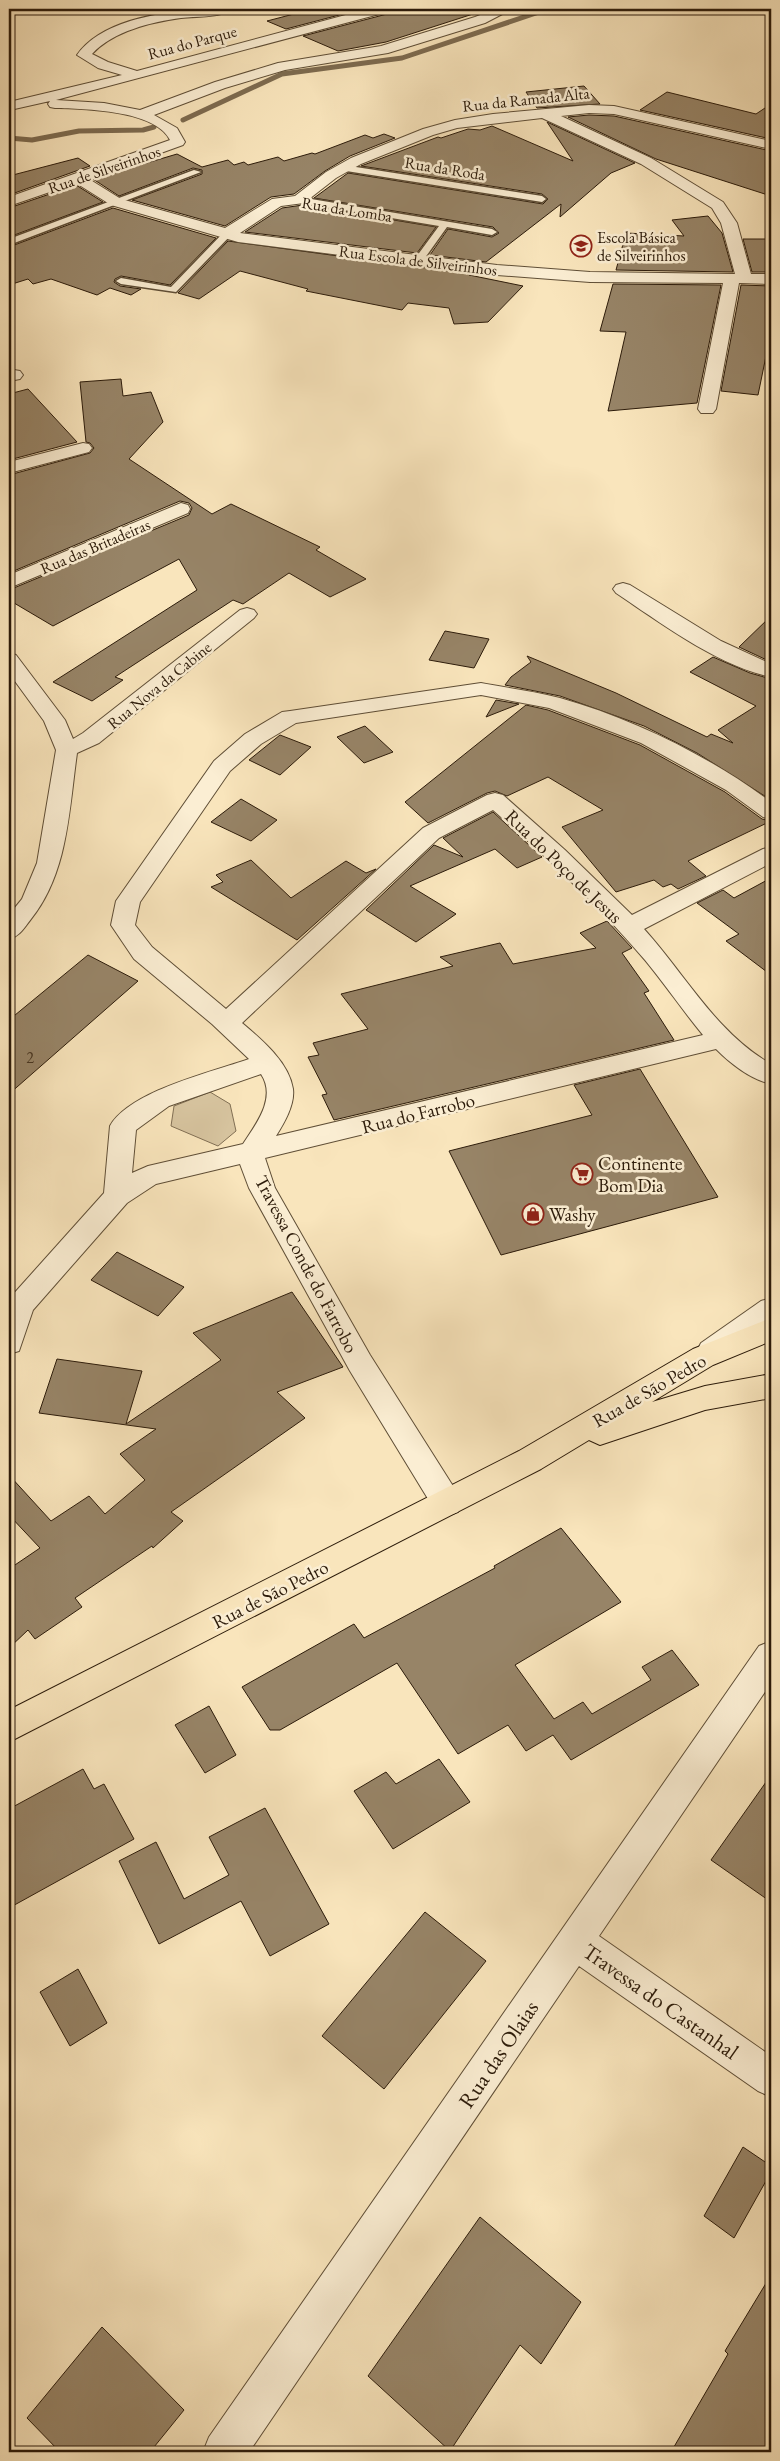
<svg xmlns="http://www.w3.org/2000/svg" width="780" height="2461" font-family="'EB Garamond',serif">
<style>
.green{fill:#d6c39e;stroke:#816f54}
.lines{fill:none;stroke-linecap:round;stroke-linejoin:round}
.stream{stroke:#7d6b50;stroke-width:5}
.building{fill:#978467;stroke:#2c1b0a}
.service-casing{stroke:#5f4e36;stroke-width:3}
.minor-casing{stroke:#5f4e36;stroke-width:2}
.tertiary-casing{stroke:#5f4e36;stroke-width:2}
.primary-casing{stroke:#2c1b0a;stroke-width:2}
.service{fill:#fbeed3;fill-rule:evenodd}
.minor{fill:#fbeed3;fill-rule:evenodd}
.tertiary{fill:#fbeed3;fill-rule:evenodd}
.primary{fill:#f9e5bc;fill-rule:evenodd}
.labels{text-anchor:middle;stroke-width:5;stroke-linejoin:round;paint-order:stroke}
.far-street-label{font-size:16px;fill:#2c1b0a;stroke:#fbeed3}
.far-poi-label{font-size:16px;fill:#2c1b0a;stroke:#fbeed3;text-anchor:start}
.number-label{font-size:16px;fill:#473521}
.street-label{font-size:19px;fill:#2c1b0a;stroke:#fbeed3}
.poi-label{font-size:19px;fill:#2c1b0a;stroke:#fbeed3;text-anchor:start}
.near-street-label{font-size:22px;fill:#2c1b0a;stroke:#fbeed3}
</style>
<rect width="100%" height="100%" fill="#f9e5bc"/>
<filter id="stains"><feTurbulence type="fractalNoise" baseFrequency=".004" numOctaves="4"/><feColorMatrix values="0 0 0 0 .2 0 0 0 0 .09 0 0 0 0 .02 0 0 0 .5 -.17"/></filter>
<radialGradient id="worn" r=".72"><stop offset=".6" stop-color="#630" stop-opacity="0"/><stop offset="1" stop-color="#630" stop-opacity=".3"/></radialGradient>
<path class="green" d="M210 1092 230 1104 236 1131 218 1146 171 1126 174 1106Z"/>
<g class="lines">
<path class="stream" d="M183 120 282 74 402 58 548 9
M9 138 32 140 79 131 143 130 154 127"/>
</g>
<path class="building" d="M313 9H362L286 29 267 21Z
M390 9H472L473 14 386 42 338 51 303 36 387 14Z
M584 86 600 104 537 108 526 92Z
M667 92 756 114 771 104V139L640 110Z
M589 115 614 116 771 151V196L656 159 568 117Z
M547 122 635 163 611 173 560 217 561 204 486 262 430 255 448 229 492 237 499 233 493 227 314 198 348 173 543 204 548 199 542 194 361 166 438 137 441 138 468 129 480 130 492 126 573 161Z
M384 134 395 138 350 156 325 171 294 194 271 197 225 226 132 200 202 174V170L193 168 119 196 93 179 177 154 202 167 228 160 234 165 244 162 248 165 278 157 284 161 312 153 315 154 365 135 373 138Z
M78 158 90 166 9 195V176Z
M76 185 103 202 9 237V208Z
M303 205 436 227 417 253 245 232 282 208Z
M113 208 216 238 170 285 121 276 115 279 114 282 120 286 141 289 131 295 110 288 97 295 51 279 33 284 28 279 9 285V247Z
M708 216 722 233 733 272 616 270 626 233 684 236 672 220Z
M743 239H771V272H752Z
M228 241 471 274 469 275 523 286 488 322 454 324 449 308 408 303 402 310 306 291 308 289 240 271 199 299 178 293Z
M613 284 721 285 697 403 608 411 626 332 600 331Z
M741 285 771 286V356H766L758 395 721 391Z
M121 379 123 396 151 392 163 422 129 459 212 514 231 504 320 547 316 550 366 579 330 597 289 573 243 604 233 600 115 677 123 680 92 701 53 682 197 590 179 559 53 626 9 600V590L189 515 192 508 189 503 180 501 9 573V475L90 453 94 448 90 443 86 442 80 382Z
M28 389 77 442 9 460V394Z
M771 616V662L739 647Z
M445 631 489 639 474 668 429 660Z
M527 656 616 693 707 737 711 734 733 743 718 730 756 706 690 672 713 657 750 673 771 679V800L697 753 644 726 560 696 505 685 511 677 531 662Z
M496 700 519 704 486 717Z
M526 705 548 710 640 745 725 792 762 819 771 821 688 861 706 876 678 889 671 884 663 887 654 880 616 892 562 827 603 810 548 777 507 796 495 791 487 793 428 823 405 802Z
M365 726 393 752 364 763 337 737Z
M280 735 311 747 280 775 249 760Z
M241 799 277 820 251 841 211 822Z
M493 812 542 857 517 868 495 849 410 886 456 914 416 942 366 910 434 845 463 857 443 838Z
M251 860 291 898 346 861 366 873 376 869 297 940 211 887 223 882 216 875Z
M771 878V975L726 941 739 934 697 903 723 890 734 898Z
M607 921 632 948 622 953 649 991 644 993 674 1040 334 1120 322 1095 327 1094 308 1057 319 1055 313 1043 368 1029 341 994 453 966 440 957 500 943 513 964 596 948 580 933Z
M88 955 138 981 9 1094V1020Z
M640 1069 718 1197 501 1255 449 1151 592 1115 574 1085Z
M117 1252 184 1287 158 1316 91 1280Z
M292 1292 343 1367 277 1392 305 1418 171 1512 183 1521 153 1548 152 1546 75 1598 82 1607 35 1639 28 1630 9 1648V1569L40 1548 9 1515V1475L51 1521 89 1496 105 1514 145 1480 120 1454 156 1429 39 1413 57 1359 142 1371 126 1424 221 1360 193 1333Z
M561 1528 621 1602 515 1665 554 1719 583 1702 592 1714 651 1680 642 1667 672 1650 699 1685 571 1760 553 1735 526 1751 508 1725 458 1754 397 1663 280 1730H270L242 1687 354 1624 364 1638 495 1568 494 1566Z
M209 1706 236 1755 205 1773 175 1725Z
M439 1759 470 1802 393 1849 354 1791 386 1772 396 1784Z
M83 1769 94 1789 104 1784 134 1839 9 1908V1809Z
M771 1775V1902L711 1860Z
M265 1808 329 1924 270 1956 241 1901 159 1944 119 1861 156 1842 184 1899 229 1875 209 1837Z
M425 1912 486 1961 384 2089 322 2036Z
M78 1969 107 2023 70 2046 40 1992Z
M743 2147 771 2166V2172L734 2238 704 2216Z
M480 2217 581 2302 541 2364 520 2345 450 2451 368 2376Z
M771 2275V2452H671L728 2354 725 2351Z
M102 2327 184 2410 150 2452H60L27 2418Z"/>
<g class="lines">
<g class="service-casing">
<path id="service" d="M218 9H263L251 13 221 12Z
M343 165 542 196 546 199 542 202 340 170V166Z
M194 170 201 172 9 245V239Z
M299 197 492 229 497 232 492 235 447 227 422 262 419 263 414 260 439 226 296 202 295 200Z
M224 232 232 234 176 292 121 284 116 281 121 278 171 287Z"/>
</g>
<g class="minor-casing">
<path id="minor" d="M229 9 228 12C212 18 197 16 181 18 152 22 113 31 92 54L108 62 137 71 368 9H388L387 12 56 100 104 103 140 110 215 82 278 63 381 46 475 17 496 9H512L485 23 388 53 285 70 225 88 154 115 177 128 185 142 183 145 89 179 121 199 225 228 272 199 295 196 326 172 351 158 423 129 455 120 493 114 589 105 614 106 771 141V149L614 114 589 113 561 116 651 158 723 202 737 223 751 274H771V284L739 283 716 409 713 413H701L698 409 723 283 590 282 497 275 238 242 111 205 76 183 9 206V197L170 140C155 110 85 109 55 108L50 107 48 104 50 101 10 110 9 102 122 75 98 68 77 55C106 14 184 9 229 9ZM542 118 641 164 712 208 721 223 735 274 590 272 497 265 240 233 281 206 304 203 336 178 361 164 433 135 457 128Z
M14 370 20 371 23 375 20 379 9 381V371Z
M83 443 89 444 92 448 89 452 9 473V462Z
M181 503 188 505 190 509 188 513 9 588V575Z
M623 583 630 585 721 641 771 664V677C718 666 661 623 616 593L613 589 616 585Z
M247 608 254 610 257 614 254 618 99 743 77 753C69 810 68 873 31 919 24 928 20 936 9 939V915L22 899 37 863 56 750 44 721 9 673V653L16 655 65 720 73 739 83 733 240 610Z
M481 683C507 688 534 691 560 698 634 719 709 756 771 802V819L763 817 726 790 641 743 549 708 481 695 296 723 261 744 230 771 140 902 135 925 152 947 226 1009 423 828 487 795 495 793 503 795 565 850 632 915 763 849 771 847V863L644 929C685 974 717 1034 771 1064V1084C750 1079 731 1064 716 1049L265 1158 275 1188 370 1355 458 1494 462 1503 458 1512 447 1516 436 1512 350 1371 249 1188 240 1164 156 1184 127 1203 33 1310 19 1351 9 1354V1299L104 1193 110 1126C130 1091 212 1072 249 1059L212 1024 134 959 111 925 116 901 214 761 245 734 282 712 290 711ZM493 810C547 857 599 906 645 960 665 984 683 1011 703 1035L276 1136C284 1123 295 1105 293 1089 289 1062 261 1039 242 1023L439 838ZM261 1074C277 1098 256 1124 243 1144L148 1166 132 1173 136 1130 169 1106Z
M771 1641V1683L599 1936 771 2056V2097L758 2091 579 1966 249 2452H203L209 2437 759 1646Z"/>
</g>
<g class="tertiary-casing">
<path id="tertiary" d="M771 1298V1324L721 1359 711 1363 701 1359 697 1351 701 1343 761 1301Z"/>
</g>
<g class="primary-casing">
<path id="primary" d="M771 1318V1341L713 1365 652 1402 705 1386 771 1374V1398L705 1410 600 1445 589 1440 541 1469 9 1742V1710L519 1451 693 1349Z"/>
</g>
<use href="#service" class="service"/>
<use href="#minor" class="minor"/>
<use href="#tertiary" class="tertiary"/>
<use href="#primary" class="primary"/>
</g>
<defs>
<g id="school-ring" transform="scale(1.125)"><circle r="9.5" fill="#fbeed3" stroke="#8f2418" stroke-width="1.5"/><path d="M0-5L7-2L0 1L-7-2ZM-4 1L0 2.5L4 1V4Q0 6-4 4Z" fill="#8f2418"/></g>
<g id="supermarket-ring" transform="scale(1.125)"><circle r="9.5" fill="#fbeed3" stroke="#8f2418" stroke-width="1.5"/><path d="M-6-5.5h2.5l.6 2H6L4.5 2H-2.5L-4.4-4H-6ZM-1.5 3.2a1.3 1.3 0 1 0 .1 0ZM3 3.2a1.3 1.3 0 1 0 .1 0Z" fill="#8f2418"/></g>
<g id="shop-ring" transform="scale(1.125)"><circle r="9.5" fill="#fbeed3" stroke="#8f2418" stroke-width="1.5"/><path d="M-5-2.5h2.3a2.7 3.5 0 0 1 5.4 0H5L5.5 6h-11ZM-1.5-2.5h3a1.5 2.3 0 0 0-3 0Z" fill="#8f2418"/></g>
</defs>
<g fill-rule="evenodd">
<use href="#school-ring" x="581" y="246"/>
<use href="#supermarket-ring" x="582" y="1174"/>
<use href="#shop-ring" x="533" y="1214"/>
</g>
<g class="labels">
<g class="far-street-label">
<text transform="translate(192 42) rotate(-15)" y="6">Rua do Parque</text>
<text transform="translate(526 99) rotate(-6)" y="6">Rua da Ramada Alta</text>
<text transform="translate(445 168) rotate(9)" y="6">Rua da Roda</text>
<text transform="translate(104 169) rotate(-19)" y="6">Rua de Silveirinhos</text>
<text transform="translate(347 209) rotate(9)" y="6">Rua da Lomba</text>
<text transform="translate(418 260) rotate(7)" y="6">Rua Escola de Silveirinhos</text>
<text transform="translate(95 546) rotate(-23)" y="6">Rua das Britadeiras</text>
<text transform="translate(159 685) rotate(-39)" y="6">Rua Nova da Cabine</text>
</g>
<g class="far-poi-label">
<text x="597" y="243">Escola Básica<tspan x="597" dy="18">de Silveirinhos</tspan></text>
</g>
<g class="number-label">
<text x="30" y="1063">2</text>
</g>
<g class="street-label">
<text transform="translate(564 866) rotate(44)" y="7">Rua do Poço de Jesus</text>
<text transform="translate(418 1113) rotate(-14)" y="7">Rua do Farrobo</text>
<text transform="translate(307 1264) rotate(62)" y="7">Travessa Conde do Farrobo</text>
<text transform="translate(649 1390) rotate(-30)" y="7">Rua de São Pedro</text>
<text transform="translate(270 1594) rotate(-27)" y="7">Rua de São Pedro</text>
</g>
<g class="poi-label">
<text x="598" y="1170">Continente<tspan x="598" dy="22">Bom Dia</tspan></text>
<text x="549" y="1221">Washy</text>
</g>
<g class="near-street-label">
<text transform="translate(661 2001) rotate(35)" y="8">Travessa do Castanhal</text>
<text transform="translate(498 2054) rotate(-56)" y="8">Rua das Olaias</text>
</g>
</g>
<rect width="780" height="2461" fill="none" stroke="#f9e5bc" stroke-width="30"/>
<rect x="10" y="10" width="760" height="2441" fill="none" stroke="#2c1b0a" stroke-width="2.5"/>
<rect x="15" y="15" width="750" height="2431" fill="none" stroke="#2c1b0a"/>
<rect width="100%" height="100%" filter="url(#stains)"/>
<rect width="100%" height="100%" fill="url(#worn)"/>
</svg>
